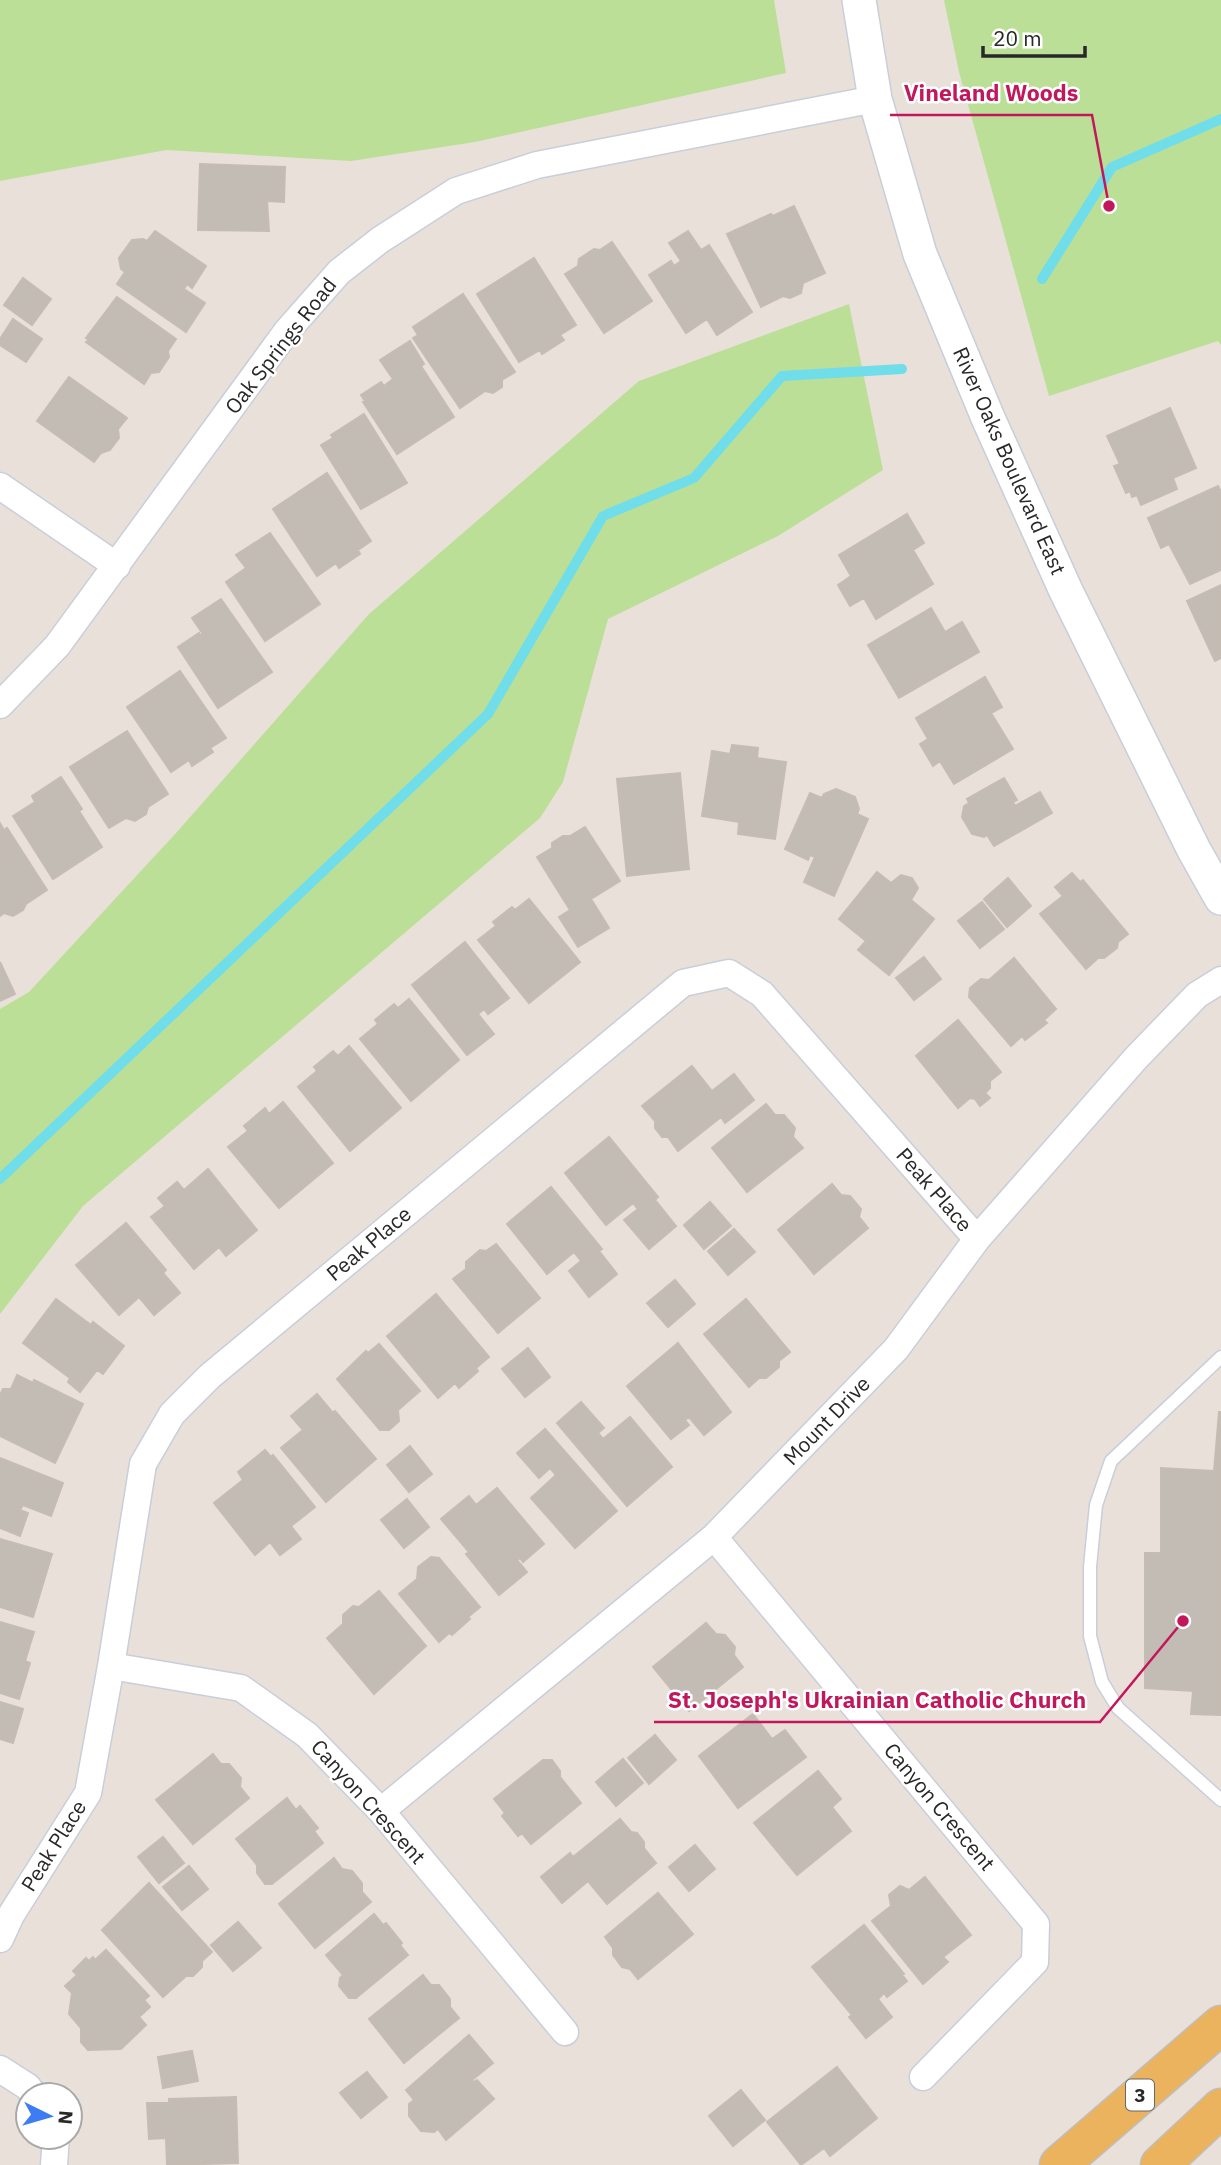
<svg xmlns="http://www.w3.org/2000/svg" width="1221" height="2165" font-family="'IBM Plex Sans',sans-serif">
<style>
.green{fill:#bbdf97}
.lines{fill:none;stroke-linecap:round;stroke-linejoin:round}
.stream{stroke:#6fddea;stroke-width:10}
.building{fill:#c2bcb5;stroke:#c5bcb4;stroke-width:2}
.service-casing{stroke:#c8ceda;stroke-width:15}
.minor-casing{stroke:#c8ceda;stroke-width:29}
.tertiary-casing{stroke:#c8ceda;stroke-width:36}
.primary-casing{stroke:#bebebe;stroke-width:41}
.service{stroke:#fff;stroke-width:12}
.minor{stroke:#fff;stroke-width:26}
.tertiary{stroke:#fff;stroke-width:33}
.primary{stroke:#ebb35d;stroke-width:38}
.labels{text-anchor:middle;stroke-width:5;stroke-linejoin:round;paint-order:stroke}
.shield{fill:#fff;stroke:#686868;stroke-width:2}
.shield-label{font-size:19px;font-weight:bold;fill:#282828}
.street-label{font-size:21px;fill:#282828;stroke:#fff}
.leader{fill:none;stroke:#c2185b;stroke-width:2.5}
.callout-dot{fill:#c2185b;stroke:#fff;stroke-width:2.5}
.callout-label{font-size:23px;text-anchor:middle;font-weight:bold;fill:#c2185b;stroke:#fff;stroke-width:5;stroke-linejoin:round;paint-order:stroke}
</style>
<rect width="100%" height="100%" fill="#eae0da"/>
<path class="green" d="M0 0H774L786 73 475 142 351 161 166 150 0 181Z
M944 0H1221V345L1218 341 1049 396 959 72Z
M849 304 883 470 778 536 608 619 563 782 540 818 83 1206 0 1314V1009L29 992 176 833 369 614 639 381Z"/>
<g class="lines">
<path class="stream" d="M1042 279 1112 167 1221 119
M0 1179 488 714 603 516 694 478 782 376 902 369"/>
</g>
<path class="building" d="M200 164 285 167 284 202 267 201 269 231 198 230Z
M794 206 825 273 803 283 801 293 790 298 783 296 761 307 727 234 771 214 773 216Z
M155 231 206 266 192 288 187 284 184 289 205 303 186 332 117 284 125 272 121 269 119 258 132 240 143 239 147 241Z
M688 231 701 250 709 245 752 312 717 335 707 319 686 333 649 275 671 261 674 266 681 261 669 243Z
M612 242 652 301 604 333 565 274 578 266 579 259 594 249 600 250Z
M534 258 576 325 560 335 564 340 542 354 540 350 519 362 477 294Z
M23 278 51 299 32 325 4 305Z
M463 294 515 372 502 380V387L493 393 485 391 460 408 413 338 418 335 413 327Z
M117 297 176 339 168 351 169 357 159 372 151 373 144 384 86 342 89 340 86 338Z
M13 319 42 339 26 362 0 345V339Z
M410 341 424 364 421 366 454 417 397 454 363 402 365 401 361 395 381 382 384 386 393 379 380 360Z
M69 377 127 418 118 429 119 438 110 450 101 453 94 462 37 421Z
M1170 408 1196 468 1173 478 1177 489 1141 505 1137 495 1132 497 1130 491 1126 493 1114 466 1120 464 1107 436Z
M364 414 407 483 361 509 321 445 333 438 331 435Z
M327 473 371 541 358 550 360 554 339 568 336 563 317 576 273 509Z
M1218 486 1221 492V570L1190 584 1169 544 1161 548 1148 518Z
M907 514 924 543 913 550 933 584 876 619 864 598 850 606 838 585 851 576 839 555Z
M270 533 320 604 265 641 226 582 246 568 236 555Z
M1221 585V658L1215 661 1187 601Z
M221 599 272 672 218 708 178 647 199 633 200 635 203 634 192 618Z
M931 608 945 632 962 622 979 652 899 698 868 645Z
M180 671 226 738 210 748 213 752 192 766 189 760 171 772 127 707Z
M985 677 1002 707 991 713 1013 749 954 784 940 761 933 766 920 744 928 739 916 718Z
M127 731 168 794 148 807 146 814 135 821 126 818 109 828 70 767Z
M732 745 758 748 757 758 786 762 775 839 738 834 739 822 702 816 712 751 730 754Z
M680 773 689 869 627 876 617 779Z
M61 777 82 809 79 811 102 847 53 879 13 816 35 802 32 796Z
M1004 778 1017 800 1013 802 1015 806 1040 792 1052 813 994 846 987 835 984 837 972 834 962 817 964 806 969 803 967 799Z
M836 789 855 797 859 809 857 814 868 819 834 896 804 882 815 857 810 855 808 860 785 849 810 793 822 798 824 794Z
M1 825 4 830 7 828 47 890 26 904 23 910 13 916 4 913 0 916Z
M585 827 620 881 591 899 609 928 578 947 559 917 570 910 537 857 552 848V843L563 836H570Z
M877 872 891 883 901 875 912 878 918 888 911 900 934 919 889 975 858 950 866 941 839 919Z
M1072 873 1080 882 1083 880 1128 934 1118 942 1117 948 1104 958H1098L1086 969 1040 914 1063 896 1055 887Z
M1008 878 1031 906 1007 927 984 899Z
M529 899 580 962 529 1003 478 940 496 926 493 922 512 907 515 910Z
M982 902 1004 929 980 948 958 921Z
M465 942 509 998 488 1014 484 1009 478 1014 494 1034 467 1055 412 985Z
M924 957 941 979 914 1000 896 978Z
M1014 958 1056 1009 1044 1020 1047 1023 1025 1040 1022 1036 1011 1046 969 997 970 988 981 979 989 980Z
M0 962 15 994 0 1001Z
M409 999 459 1060 411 1101 360 1039 378 1024 375 1020 394 1004 398 1008Z
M958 1020 1001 1072 990 1081V1088L985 1093 990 1098 980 1106 975 1099 970 1098 958 1108 916 1056Z
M349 1046 401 1108 350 1151 298 1087 317 1071 314 1067 333 1051 338 1056Z
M692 1066 712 1091 734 1074 754 1100 725 1123 721 1117 678 1151 668 1137H662L655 1128V1121L642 1106Z
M283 1102 333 1163 279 1208 228 1147 248 1131 244 1126 265 1108 269 1114Z
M766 1104 775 1115H784L795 1128 793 1137 803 1148 747 1192 712 1148Z
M609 1137 658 1197 655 1200 676 1226 649 1249 624 1220 638 1209 633 1203 606 1225 565 1173Z
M208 1169 257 1230 226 1256 219 1247 194 1269 151 1217 165 1206 158 1198 177 1182 184 1190Z
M832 1184 841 1195 850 1196 861 1209 859 1217 868 1228 814 1274 778 1230Z
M551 1187 602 1249 599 1251 617 1274 589 1297 569 1271 581 1261 574 1252 547 1274 507 1224Z
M710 1202 731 1226 704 1249 684 1225Z
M126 1223 166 1270 163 1273 180 1293 154 1315 139 1297 119 1315 76 1265Z
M734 1229 755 1252 728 1275 708 1251Z
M496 1244 540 1298 498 1333 453 1279 466 1269V1262L480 1250 486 1251Z
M675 1280 695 1304 668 1327 647 1303Z
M436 1294 489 1357 476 1368 478 1371 459 1388 455 1383 438 1398 387 1336Z
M56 1299 91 1325 93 1322 124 1346 103 1374 97 1370 80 1392 68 1382 70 1378 23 1343Z
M746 1299 790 1352 779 1361V1367L766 1378H759L749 1387 704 1334Z
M678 1343 731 1412 704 1435 689 1417 685 1420 689 1425 671 1439 627 1386Z
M379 1344 420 1391 398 1410 399 1421 389 1430H380L337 1379 366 1351 368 1353Z
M528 1348 550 1377 525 1397 502 1369Z
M17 1375 33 1383 34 1380 83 1404 55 1463 0 1436V1395L3 1389H11Z
M317 1394 333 1413 335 1411 376 1459 326 1502 281 1448 303 1430 291 1416Z
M581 1402 604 1428 598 1433 603 1439 630 1417 672 1467 627 1506 557 1423Z
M1219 1412H1221V1715L1191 1714 1193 1691 1145 1688V1553H1161V1468L1214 1471Z
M545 1429 617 1511 575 1548 531 1498 556 1475 550 1468 539 1478 517 1453Z
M410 1446 432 1474 409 1492 387 1465Z
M265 1450 271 1457 273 1455 315 1507 291 1526 301 1539 280 1555 270 1542 255 1555 214 1503 243 1480 238 1472Z
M0 1458 63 1483 51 1516 23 1505 20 1510 28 1513 20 1536 0 1528Z
M497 1488 544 1544 523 1562 520 1558 517 1560 527 1572 499 1595 466 1554 469 1552 441 1519 469 1496 476 1505Z
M407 1499 429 1527 404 1548 381 1520Z
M0 1539 52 1554 33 1617 0 1607Z
M431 1557 439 1558 480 1607 468 1617 470 1619 452 1635 449 1633 439 1642 399 1594 417 1579 418 1567Z
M379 1591 426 1646 374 1694 327 1638 343 1624V1615L353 1606 359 1607Z
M0 1622 34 1632 25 1661 30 1663 19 1699 0 1693Z
M706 1623 716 1634 725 1635 735 1647 734 1655 743 1667 689 1711 653 1667Z
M0 1702 23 1709 13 1743 0 1739Z
M753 1714 772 1739 785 1730 806 1757 738 1808 699 1756Z
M655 1735 676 1760 649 1784 628 1758Z
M213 1754 221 1764H229L241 1778 240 1787 249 1798 193 1844 156 1800Z
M623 1759 643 1783 616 1806 596 1782Z
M543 1760H552L560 1771V1777L581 1803 531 1844 522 1833 518 1836 502 1816 505 1813 494 1799Z
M818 1771 841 1799 832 1807 851 1831 797 1875 754 1823Z
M287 1798 296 1810 300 1806 318 1828 314 1831 323 1843 272 1884H265L257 1873V1865L236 1839Z
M620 1819 631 1832 637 1833 644 1842V1848L656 1863 607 1904 588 1881 562 1903 541 1877 570 1853 573 1857Z
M163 1837 184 1863 159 1883 138 1857Z
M695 1845 715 1869 689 1891 669 1867Z
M334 1858 342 1869 352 1871 362 1883V1892L371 1902 315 1948 279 1904Z
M189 1866 208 1889 182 1910 163 1887Z
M925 1877 971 1935 943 1957 948 1962 923 1984 872 1921 891 1906 889 1895 900 1886 909 1890Z
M149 1883 212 1952 202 1961V1967L193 1976H186L163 1997 102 1930Z
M658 1893 693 1934 638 1979 630 1969 622 1967 613 1955V1948L605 1937Z
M374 1914 383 1925 386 1923 402 1943 400 1945 408 1955 356 1998H349L339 1986 340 1978 343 1975 326 1955Z
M238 1922 261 1948 233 1971 211 1945Z
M864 1925 904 1974 902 1975 907 1981 887 1997 884 1993 878 1999 892 2017 866 2038 849 2017 852 2015 812 1967Z
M106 1950 149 1996 144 2000 150 2007 139 2017 146 2025 121 2049 88 2050 81 2042V2028L69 2014 72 1993 65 1986 77 1975 73 1971 86 1958 89 1961 93 1957 95 1960Z
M423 1975 431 1985H439L450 1999V2007L459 2018 404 2063 369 2019Z
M469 2035 493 2063 472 2080 474 2082 477 2080 494 2099 446 2140 438 2129 434 2132 421 2131 409 2116V2104L414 2100 406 2090Z
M192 2051 198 2081 163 2088 158 2057Z
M837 2067 877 2118 830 2156 824 2148 801 2165 767 2122Z
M367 2072 387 2097 361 2118 340 2093Z
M741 2090 765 2120 733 2146 709 2116Z
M236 2097 238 2163 167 2165 166 2138 149 2139 147 2103H169V2099Z"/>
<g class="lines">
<g class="service-casing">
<path id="service" d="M1221 1357 1111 1461 1096 1505 1090 1567V1636L1102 1682 1118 1708 1221 1800"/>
</g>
<g class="minor-casing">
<path id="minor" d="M0 486 117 566
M0 705 57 646 287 331 339 272 380 240 456 191 537 165 875 99
M714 1537 1036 1924 1035 1962 923 2077
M111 1666 241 1688 307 1735 381 1811 565 2032
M381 1811 714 1537 896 1349 977 1239 1136 1058 1197 995 1221 980
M0 1939 11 1915 88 1793 111 1666 143 1464 172 1414 210 1376 683 983 729 973 762 994 977 1239
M0 2069 28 2087 34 2095
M54 2165 56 2137"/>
</g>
<g class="tertiary-casing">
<path id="tertiary" d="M859 0 875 99 920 254 988 418 1066 591 1194 850 1221 898"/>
</g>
<g class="primary-casing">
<path id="primary" d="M1059 2165 1221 2025
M1160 2165 1221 2108"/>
</g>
<use href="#service" class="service"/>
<use href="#minor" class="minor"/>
<use href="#tertiary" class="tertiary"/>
<use href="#primary" class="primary"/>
</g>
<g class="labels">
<rect class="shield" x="1126" y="2079.5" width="28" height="31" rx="5"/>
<g class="shield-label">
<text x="1140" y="2102">3</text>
</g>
<g class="street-label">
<text transform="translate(281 346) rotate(-52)" y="7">Oak Springs Road</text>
<text transform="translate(1009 461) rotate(66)" y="7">River Oaks Boulevard East</text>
<text transform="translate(934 1190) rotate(49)" y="7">Peak Place</text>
<text transform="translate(369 1244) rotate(-40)" y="7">Peak Place</text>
<text transform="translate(827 1421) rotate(-46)" y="7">Mount Drive</text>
<text transform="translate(368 1802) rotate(48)" y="7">Canyon Crescent</text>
<text transform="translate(939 1807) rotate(50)" y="7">Canyon Crescent</text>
<text transform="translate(54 1846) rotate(-58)" y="7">Peak Place</text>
</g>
</g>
<path class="leader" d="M1109 206L1092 115H890M1183 1621L1100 1722H654"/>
<g class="callout-dot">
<circle cx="1109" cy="206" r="7"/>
<circle cx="1183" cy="1621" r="7"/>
</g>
<g class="callout-label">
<text x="991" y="101">Vineland Woods</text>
<text x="877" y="1708">St. Joseph's Ukrainian Catholic Church</text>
</g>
<g transform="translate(49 2116) rotate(95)"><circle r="33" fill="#ffffff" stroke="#a9a9a9" stroke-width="2"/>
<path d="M0-5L12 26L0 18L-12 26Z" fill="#3d7cf3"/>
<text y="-10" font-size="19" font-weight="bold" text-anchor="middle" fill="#282828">N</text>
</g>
<path d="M983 46v10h102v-10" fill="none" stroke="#282828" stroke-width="3.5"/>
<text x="993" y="46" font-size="21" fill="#282828" stroke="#ffffff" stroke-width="5" paint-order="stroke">20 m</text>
</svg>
